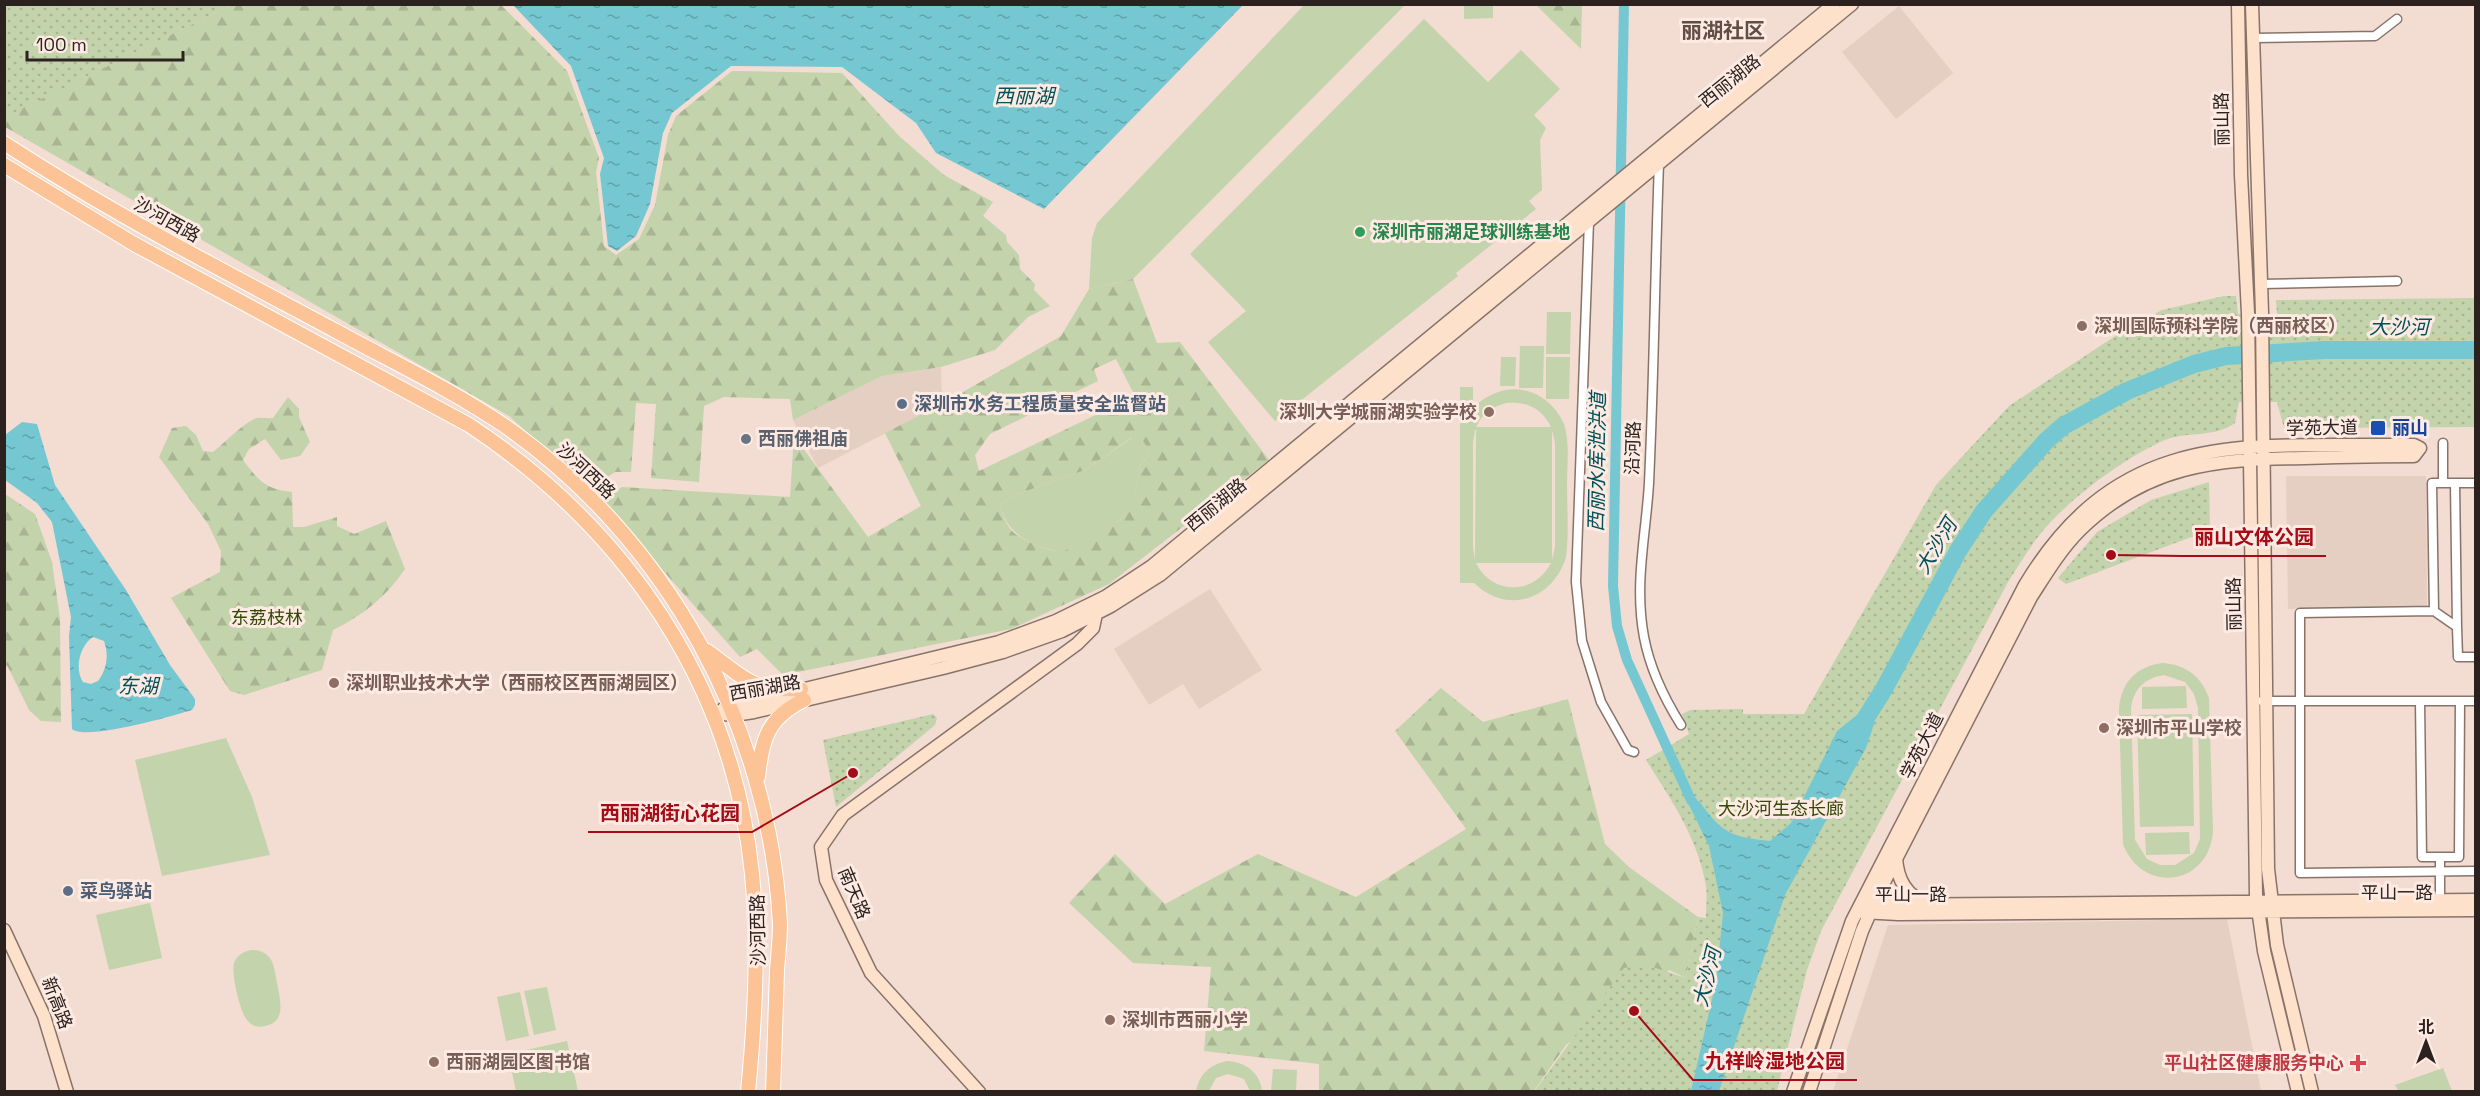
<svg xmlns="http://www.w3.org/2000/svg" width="2480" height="1096" font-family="'Space Grotesk','Noto Sans SC',sans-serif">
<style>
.commercial{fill:#e4cfc2}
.green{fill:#c3d3ab;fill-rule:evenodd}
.forest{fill:url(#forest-firs);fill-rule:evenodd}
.park{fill:url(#park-dots)}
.water{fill:url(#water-ripples);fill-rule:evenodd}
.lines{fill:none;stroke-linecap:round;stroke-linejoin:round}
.canal{stroke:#75c8d2;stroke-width:10}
.river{stroke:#75c8d2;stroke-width:18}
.street-casing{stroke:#88736a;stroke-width:11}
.secondary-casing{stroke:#88736a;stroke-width:15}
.primary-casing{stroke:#fff;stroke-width:16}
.street{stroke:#fff;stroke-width:8}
.secondary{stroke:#fee1cb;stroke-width:12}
.primary{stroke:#fcc397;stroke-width:14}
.leisure-dot{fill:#2e9e5b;stroke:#fdeae2;stroke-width:2}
.education-dot{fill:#8d6e63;stroke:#fdeae2;stroke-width:2}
.service-dot{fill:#5c6f8a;stroke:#fdeae2;stroke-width:2}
.transit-dot{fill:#1a4fb4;stroke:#fdeae2;stroke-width:2}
.worship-dot{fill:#6b7280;stroke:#fdeae2;stroke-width:2}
.health-dot{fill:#e0444e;stroke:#fdeae2;stroke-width:2}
.labels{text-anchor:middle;stroke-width:6;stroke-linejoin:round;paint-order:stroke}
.street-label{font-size:18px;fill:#2b221f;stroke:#fdeae2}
.leisure-label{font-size:18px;font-weight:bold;fill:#27864d;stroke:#fdeae2;text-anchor:start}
.education-label{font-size:18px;font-weight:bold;fill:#785e54;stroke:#fdeae2;text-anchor:start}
.service-label{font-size:18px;font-weight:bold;fill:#4e5e75;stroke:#fdeae2;text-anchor:start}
.transit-label{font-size:18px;font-weight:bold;fill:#164399;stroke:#fdeae2;text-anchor:start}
.worship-label{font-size:18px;font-weight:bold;fill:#5b616d;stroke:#fdeae2;text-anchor:start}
.park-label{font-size:18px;fill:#354907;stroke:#fdeae2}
.health-label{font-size:18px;font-weight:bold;fill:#be3a42;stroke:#fdeae2;text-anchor:end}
.water-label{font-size:20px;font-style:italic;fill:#025159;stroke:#fdeae2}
.quarter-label{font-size:21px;font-weight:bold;fill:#614e45;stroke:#fdeae2}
.leader{fill:none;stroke:#a40c17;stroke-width:2}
.callout-dot{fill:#a40c17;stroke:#fdeae2;stroke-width:2}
.callout-label{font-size:20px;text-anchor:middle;font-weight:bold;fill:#a40c17;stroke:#fdeae2;stroke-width:6;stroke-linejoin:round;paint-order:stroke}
</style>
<defs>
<pattern id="forest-firs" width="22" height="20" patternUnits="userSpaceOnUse" patternTransform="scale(1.5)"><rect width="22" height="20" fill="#c3d3ab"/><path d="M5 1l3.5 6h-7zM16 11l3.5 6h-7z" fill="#a8b593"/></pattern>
<pattern id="park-dots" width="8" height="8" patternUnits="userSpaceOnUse" patternTransform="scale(1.5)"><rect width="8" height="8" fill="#c3d3ab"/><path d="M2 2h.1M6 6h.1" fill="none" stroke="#a8b593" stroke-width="1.8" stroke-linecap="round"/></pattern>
<pattern id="water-ripples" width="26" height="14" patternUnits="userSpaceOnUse" patternTransform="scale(1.5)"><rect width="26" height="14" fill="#75c8d2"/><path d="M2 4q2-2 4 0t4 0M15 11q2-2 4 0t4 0" fill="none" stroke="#60a2aa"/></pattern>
</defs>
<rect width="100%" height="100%" fill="#f3dcd2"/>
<path class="commercial" d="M1899 6 1953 73 1896 119 1842 52Z
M941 367 942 404 818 468 793 420 882 376Z
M2286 476H2426L2427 608 2288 609Z
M1210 589 1262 670 1199 709 1183 684 1149 705 1114 649Z
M2227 919 2261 1091H1833L1888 925Z"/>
<path class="green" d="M1305 4 1405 5 1133 279 1089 289 1092 238 1097 223Z
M1464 5H1493V18L1464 19Z
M1424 19 1488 82 1521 50 1560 89 1534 115 1546 128 1540 140 1542 190 1529 201 1536 209 1456 273 1458 276 1275 421 1208 342 1246 311 1190 254Z
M1547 312H1571L1570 354H1546Z
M1520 346H1544L1543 388H1519Z
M1501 357H1516L1515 386H1500Z
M1546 357H1570L1569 399H1546Z
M1460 387H1473V408C1486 395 1504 387 1523 390 1541 393 1557 407 1564 424 1570 442 1567 465 1567 484 1567 508 1569 533 1566 557 1553 600 1507 615 1474 583H1460ZM1506 403C1526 401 1542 408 1551 427H1476C1482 414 1492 407 1506 403ZM1475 430H1476L1475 560 1473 547V443ZM1552 430 1555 443V547L1552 560ZM1476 563H1551C1535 595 1492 596 1476 563Z
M1132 438H1140L1145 444 1149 456 1140 465C1138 484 1134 503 1122 517 1112 530 1078 549 1061 551 1057 552 1052 550 1048 549 1024 543 1005 529 1000 504L1015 495 1085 470Z
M2163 663C2186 665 2201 676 2209 698L2213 832C2208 887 2142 894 2123 844L2119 709C2121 682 2137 666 2163 663ZM2164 675 2185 682 2194 694 2198 708 2200 839 2194 853 2175 865H2160L2147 859 2135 840 2131 709C2133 690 2144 678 2164 675Z
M2186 686 2187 708 2142 709V687Z
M2192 714 2194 826 2140 827 2137 715Z
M226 738 252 797 270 855 162 876 135 760Z
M2189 832 2190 854 2146 855 2145 833Z
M150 903 162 958 109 970 96 915Z
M252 950C259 950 264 952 269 957 275 964 275 975 277 983 280 999 287 1022 265 1026 259 1028 252 1026 248 1021 240 1014 231 973 234 963 237 955 244 951 252 950Z
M547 987 556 1030 534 1035 524 991Z
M520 992 529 1036 506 1041 497 997Z
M567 1041 578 1091H516L508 1054Z
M1227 1061C1245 1062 1260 1072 1262 1091H1250L1244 1079 1228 1074 1216 1078 1209 1091H1196C1200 1074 1209 1065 1227 1061Z
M2443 1068 2452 1091H2398L2395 1085Z
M1273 1069 1297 1070 1296 1091H1271Z"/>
<path class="forest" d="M5 5 87 76 231 5H501L567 71 599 158 596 172 604 246 616 255 639 239 655 205 668 135 676 116 732 71 842 73 899 136 944 175 993 202 983 216 1006 235 1007 242 1019 255 1020 269 1035 284 1034 290 1050 306 1028 317 995 350 941 367 882 376 793 420 790 399 724 397 704 406 699 482 651 478 656 404 636 403 631 472H615L590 489 509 416 5 127Z
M1536 5H1582L1581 49Z
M1133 279 1157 343 1180 342 1269 460 1109 584 1011 629 783 675 757 649 740 657 601 501 622 487 790 497 794 436 868 537 921 506 885 433 942 404 1061 336 1089 289ZM1116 359 1135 396 979 471 975 455 990 434 1098 381 1094 369ZM1131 438H1140L1145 444 1149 456 1140 465C1138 484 1134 502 1122 517 1113 529 1076 549 1061 551 1049 553 1019 539 1011 530 1005 522 1002 514 1000 504L1015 495 1085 470Z
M288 397 299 409V417L310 442 300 456 281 460 265 439 249 449 243 460C258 480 265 489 292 492L293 527H304L337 517V526L354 534 386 521 405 569C387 596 362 616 333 630L322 670 244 695 230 691 171 598 220 572 221 551 208 524 159 457 172 428 186 426 196 435 203 451 213 452C227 441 239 427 254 419 260 416 267 419 273 418Z
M5 494 35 514 52 562 60 619 61 722 41 721 29 710 8 667 5 664Z
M1441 688 1483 722 1568 699 1605 844 1629 867 1698 917 1686 978 1669 970 1566 1045 1534 1091 1319 1092V1064L1204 1051 1211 967 1133 963 1069 903 1115 854 1165 904 1258 854 1356 897 1466 829 1395 731Z"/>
<path class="park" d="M5 4H231V5L5 117Z
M2224 296H2236L2238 314H2277L2276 300 2475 298V427L2284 428 2277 402H2239L2235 423C2215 438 2188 431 2165 440 2127 456 2067 500 2041 533 2029 548 2019 565 2008 582L1821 931 1807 970 1777 1091 1534 1092 1624 968 1644 964 1686 978 1698 917 1706 918C1706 906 1708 892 1705 881 1696 835 1670 798 1646 760L1689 734 1682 714 1690 710 1743 709V714H1804L1936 485 2009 406 2120 333 2162 310Z
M2209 482 2210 530 2066 584 2058 578 2097 532 2151 500Z
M933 714 937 718 935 725 836 807 823 740Z"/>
<path class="water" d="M513 5H1243L1044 209 936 153 916 123 842 67 731 66 672 113 663 133 650 204 636 236 617 251 608 246 600 174 604 158 571 66Z
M22 422 37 424 55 485 126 590 170 665 195 699V705L192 710C173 716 85 741 72 729L69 636 71 617 52 522 37 503 5 480V435ZM93 637 104 641C109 655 107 669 98 681L91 684 83 682C74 669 80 645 93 637Z
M1863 710 1874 715 1875 721 1866 748 1785 895 1719 1091H1691L1716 982 1723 913 1709 846 1690 807 1699 801C1722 833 1731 837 1770 841L1791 823 1837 731Z"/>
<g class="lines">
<path class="canal" d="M1624 4 1613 586 1617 626 1627 660 1691 800 1703 816"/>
<path class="river" d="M1857 732 1884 689 1958 551 1984 511 2046 441 2063 426 2127 391 2194 364 2226 356 2324 350H2476"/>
<g class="street-casing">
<path id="street" d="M2253 38 2375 36 2397 19
M1659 163C1655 270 1654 376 1649 483 1646 535 1634 584 1644 637 1650 669 1664 698 1681 725
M1589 221 1576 582 1582 641 1601 702 1628 750 1634 752
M2261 284 2397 281
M2443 443V483
M2455 483 2457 627
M2476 483H2432L2434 611 2457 627 2458 657H2476
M2434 611 2300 613V873L2476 871
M2262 701H2476
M2420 701 2422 857H2440V904
M2440 857H2459L2460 701"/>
</g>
<g class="secondary-casing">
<path id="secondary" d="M2238 4 2241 175 2248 313 2256 895 2264 951 2298 1092
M2252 4 2262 313 2268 869 2277 945 2312 1092
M723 709 999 642 1056 621 1105 597 1152 566 1834 4
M712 713 734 715 754 712 943 668 1003 652 1062 631 1111 606 1160 575 1852 4
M1896 857C1897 879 1906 896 1927 903
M1868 905 2476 900
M1862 912 1898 914 2476 910
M4 930 44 1016 67 1092
M979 1092 871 973 826 880 821 847 843 815 1077 644 1093 628 1096 614
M1793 1092 1852 921 2025 585C2122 424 2250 447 2414 445L2420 448 2414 456C2377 456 2340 457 2304 458 2216 459 2146 465 2080 530 2060 550 2046 574 2031 597L1880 890 1862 931 1809 1092"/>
</g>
<g class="primary-casing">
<path id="primary" d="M4 143C111 213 224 271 336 331 393 362 452 390 505 426 667 539 770 727 780 924 780 940 778 956 777 971 776 1011 774 1051 773 1092
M4 165 134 244 469 425C626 529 733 684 752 874 759 946 755 1019 748 1092
M707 651C745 678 749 691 801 689
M758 777C762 740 767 718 804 700"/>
</g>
<use href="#street" class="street"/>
<use href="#secondary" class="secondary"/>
<use href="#primary" class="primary"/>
</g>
<circle class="leisure-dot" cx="1360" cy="232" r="6"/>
<g class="education-dot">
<circle cx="2082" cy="326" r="6"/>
<circle cx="1489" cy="412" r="6"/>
<circle cx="334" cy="683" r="6"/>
<circle cx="2104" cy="728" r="6"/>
<circle cx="1110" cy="1020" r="6"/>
<circle cx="434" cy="1062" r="6"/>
</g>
<g class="service-dot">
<circle cx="902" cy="404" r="6"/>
<circle cx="68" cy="891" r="6"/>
</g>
<rect class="transit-dot" x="2370" y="420" width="16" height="16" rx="3"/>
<circle class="worship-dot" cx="746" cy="439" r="6"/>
<path class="health-dot" d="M2355 1054h6v6h6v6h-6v6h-6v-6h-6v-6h6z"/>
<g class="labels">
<g class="street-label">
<text transform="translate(1730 81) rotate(-39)" y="6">西丽湖路</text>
<text transform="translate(2222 119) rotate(-91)" y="6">丽山路</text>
<text transform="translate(167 220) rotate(29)" y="6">沙河西路</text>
<text transform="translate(2322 428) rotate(-1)" y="6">学苑大道</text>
<text transform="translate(1633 448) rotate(-88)" y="6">沿河路</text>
<text transform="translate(586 471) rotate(43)" y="6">沙河西路</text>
<text transform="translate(1216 505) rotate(-39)" y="6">西丽湖路</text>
<text transform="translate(2234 604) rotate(-91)" y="6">丽山路</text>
<text transform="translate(765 688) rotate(-10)" y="6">西丽湖路</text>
<text transform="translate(1922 746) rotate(-63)" y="6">学苑大道</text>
<text transform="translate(854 893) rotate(67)" y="6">南天路</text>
<text x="2397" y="899">平山一路</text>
<text x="1911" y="901">平山一路</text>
<text transform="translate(758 930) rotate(-91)" y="6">沙河西路</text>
<text transform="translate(57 1003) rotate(69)" y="6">新高路</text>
</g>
<g class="leisure-label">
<text x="1372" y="238">深圳市丽湖足球训练基地</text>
</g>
<g class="education-label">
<text x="2094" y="332">深圳国际预科学院（西丽校区）</text>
<text x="1477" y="418" text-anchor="end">深圳大学城丽湖实验学校</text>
<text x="346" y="689">深圳职业技术大学（西丽校区西丽湖园区）</text>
<text x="2116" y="734">深圳市平山学校</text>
<text x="1122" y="1026">深圳市西丽小学</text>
<text x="446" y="1068">西丽湖园区图书馆</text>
</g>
<g class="service-label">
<text x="914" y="410">深圳市水务工程质量安全监督站</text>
<text x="80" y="897">菜鸟驿站</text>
</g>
<g class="transit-label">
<text x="2392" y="434">丽山</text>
</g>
<g class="worship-label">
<text x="758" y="445">西丽佛祖庙</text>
</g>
<g class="park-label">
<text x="267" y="624">东荔枝林</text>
<text x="1781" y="815">大沙河生态长廊</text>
</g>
<g class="health-label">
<text x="2344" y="1069">平山社区健康服务中心</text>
</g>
<g class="water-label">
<text x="1024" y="103">西丽湖</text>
<text x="2399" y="334">大沙河</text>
<text transform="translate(1597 462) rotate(-89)" y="7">西丽水库泄洪道</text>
<text transform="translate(1936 546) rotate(-59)" y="7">大沙河</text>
<text x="138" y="693">东湖</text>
<text transform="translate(1707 977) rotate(-76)" y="7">大沙河</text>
</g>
<g class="quarter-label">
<text x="1723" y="38">丽湖社区</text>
</g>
</g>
<path class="leader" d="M2111 555L2182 556H2326M853 773L752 832H588M1634 1011L1693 1080H1857"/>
<g class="callout-dot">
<circle cx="2111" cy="555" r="6"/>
<circle cx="853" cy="773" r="6"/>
<circle cx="1634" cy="1011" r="6"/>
</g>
<g class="callout-label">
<text x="2254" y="544">丽山文体公园</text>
<text x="670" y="820">西丽湖街心花园</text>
<text x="1775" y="1068">九祥岭湿地公园</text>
</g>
<rect width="2480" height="1096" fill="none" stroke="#2b221f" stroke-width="12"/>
<g transform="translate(2426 1042)" stroke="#fdeae2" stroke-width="4.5" paint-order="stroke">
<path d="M0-4.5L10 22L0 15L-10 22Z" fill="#2b221f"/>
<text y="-9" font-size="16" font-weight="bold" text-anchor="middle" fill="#2b221f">北</text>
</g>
<path d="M27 51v9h156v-9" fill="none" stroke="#2b221f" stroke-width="3"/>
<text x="36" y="51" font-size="18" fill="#2b221f" stroke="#fdeae2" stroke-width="4.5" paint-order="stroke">100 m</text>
</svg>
